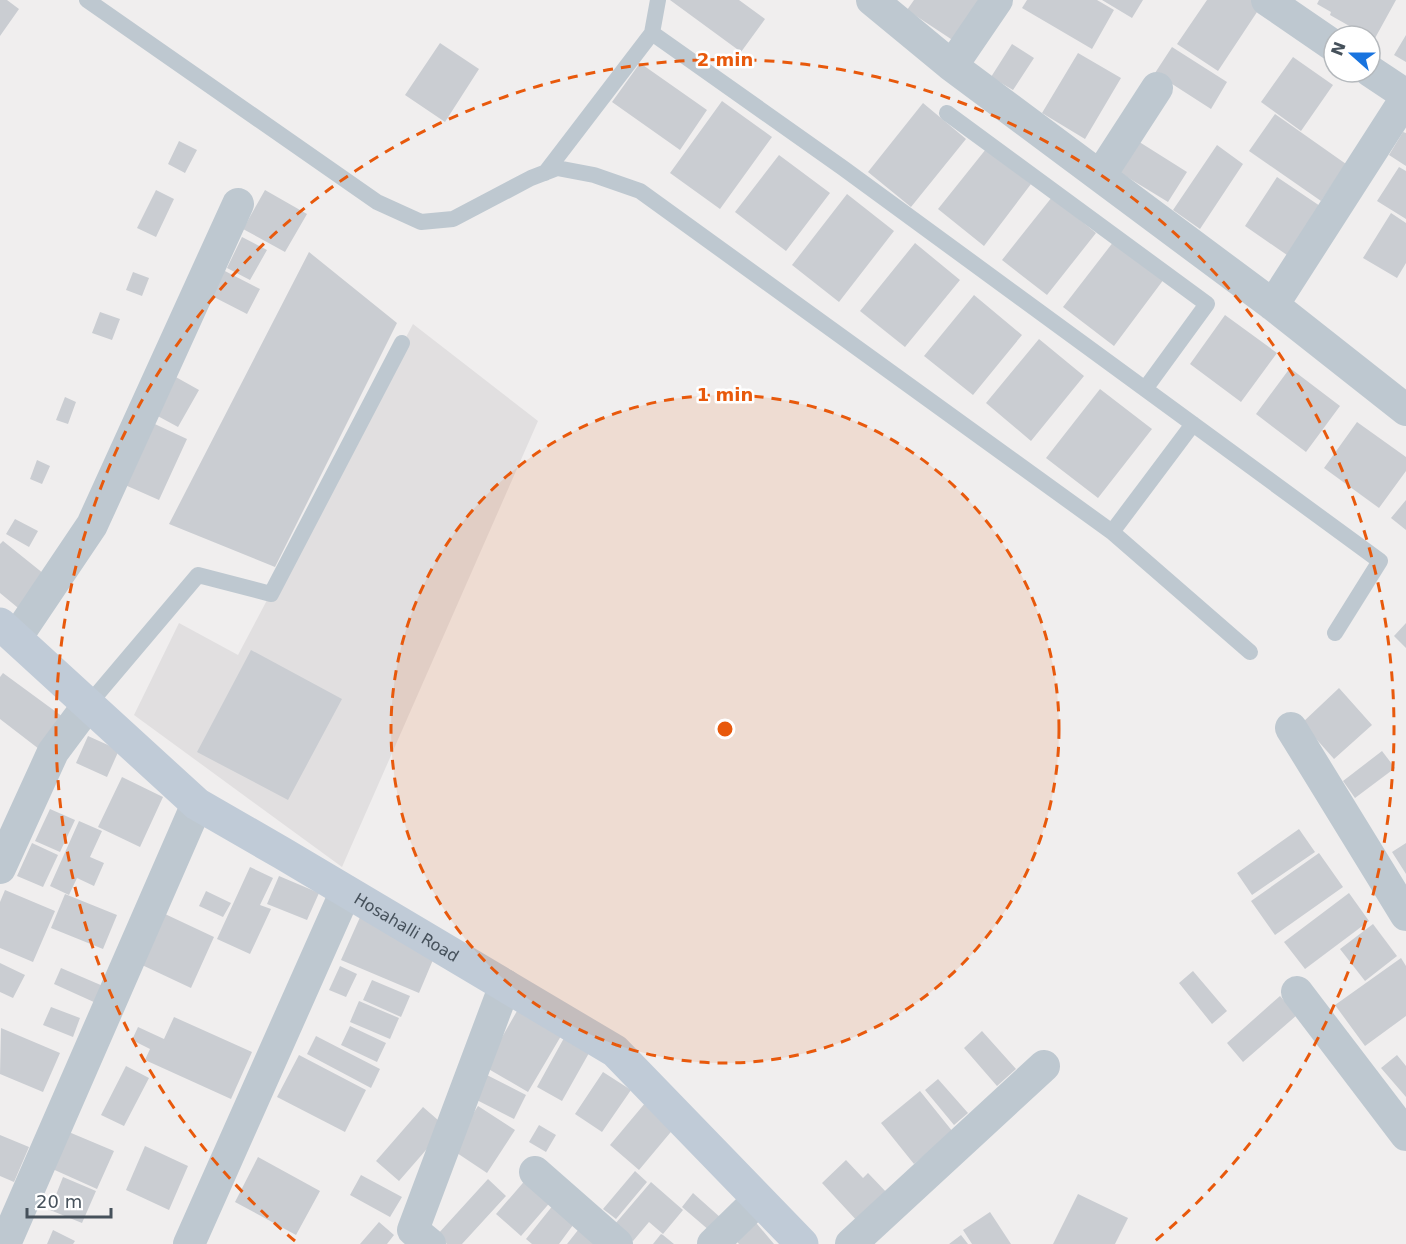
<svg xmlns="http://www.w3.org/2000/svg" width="1406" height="1244" font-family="'DejaVu Sans',sans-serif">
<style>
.education{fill:#e1dfe0}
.building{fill:#cacdd2}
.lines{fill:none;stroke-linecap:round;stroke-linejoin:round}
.lane{stroke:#bec8d0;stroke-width:16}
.street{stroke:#bec8d0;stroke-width:32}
.secondary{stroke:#c0cbd7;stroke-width:33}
.ring{fill:none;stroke:#e8590c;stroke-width:3;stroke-dasharray:10 8}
.labels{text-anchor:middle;stroke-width:5;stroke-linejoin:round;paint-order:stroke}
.street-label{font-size:16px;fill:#46515b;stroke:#fff}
.centre{fill:#e8590c;stroke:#fff;stroke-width:3}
.ring-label{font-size:18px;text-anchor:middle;font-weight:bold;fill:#e8590c;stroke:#fff;stroke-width:5;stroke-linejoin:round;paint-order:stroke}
</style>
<rect width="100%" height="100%" fill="#f0eeee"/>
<path class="education" d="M413 324 538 421 342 867 134 715 179 623 238 655Z"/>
<path class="building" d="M0 0H7L19 9 0 36Z
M670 0H739L765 19 741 52Z
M914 0H979L957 43 907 10Z
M1027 0H1097L1114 10 1092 49 1022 8Z
M1102 0H1143L1132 18Z
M1207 0H1252L1261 6 1218 71 1177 44Z
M1319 0H1396L1374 40 1330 15 1331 12 1317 4Z
M1406 35V62L1394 55Z
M440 43 479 69 445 122 405 95Z
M1012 44 1034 58 1013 90 991 77Z
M1172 47 1227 82 1211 109 1155 73Z
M1078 53 1121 78 1085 139 1042 113Z
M1293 57 1333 85 1301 131 1261 102Z
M640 63 707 110 680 150 612 102Z
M722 101 772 137 720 209 670 173Z
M923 103 966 139 911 207 868 172Z
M1275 114 1346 164 1321 201 1249 151Z
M1403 132 1406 133V166L1389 155Z
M1133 138 1187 172 1168 202 1114 169Z
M179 141 197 150 185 173 168 164Z
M1217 145 1243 164 1200 229 1173 210Z
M986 149 1031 184 984 246 938 209Z
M779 155 830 193 786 251 735 212Z
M1399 167 1406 171V219L1377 201Z
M1277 177 1320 206 1287 255 1245 226Z
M156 190 174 199 156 237 137 228Z
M265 190 307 214 285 252 243 229Z
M847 194 894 231 839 302 792 265Z
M1052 197 1096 233 1047 295 1002 260Z
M1391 213 1406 223V263L1397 278 1363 258Z
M242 237 267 250 250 280 227 268Z
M1114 241 1164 279 1114 346 1063 307Z
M915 243 960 280 905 347 860 311Z
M309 252 397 323 275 567 169 524Z
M221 269 260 289 247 314 208 294Z
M133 272 149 278 142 296 126 290Z
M974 295 1022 335 973 395 924 356Z
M100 312 120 319 112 340 92 333Z
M1225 315 1277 353 1241 402 1190 364Z
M1039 339 1084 376 1031 441 986 403Z
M1290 368 1340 406 1306 452 1256 414Z
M174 376 199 390 178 427 154 414Z
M1100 389 1152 429 1098 498 1046 458Z
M65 397 76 402 68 424 56 420Z
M144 419 187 439 159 500 116 481Z
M1357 422 1406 457V471L1379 508 1324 468Z
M37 460 50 466 42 484 30 479Z
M1406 500V530L1391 518Z
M15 519 38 531 29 547 6 534Z
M3 541 49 578 23 612 0 593V544Z
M1406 623V648L1394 636Z
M251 650 342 699 288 800 197 752Z
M3 673 63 717 39 749 0 719V677Z
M1339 688 1372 725 1334 759 1302 723Z
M88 736 119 750 107 777 76 763Z
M1382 751 1395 768 1355 798 1343 781Z
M122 777 163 797 140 847 98 827Z
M50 809 75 820 60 852 35 841Z
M79 821 102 831 90 857 104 863 94 886 77 878 69 895 50 886Z
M1299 829 1315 852 1252 895 1237 873Z
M32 843 58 855 43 887 17 876Z
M1406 843V874L1392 852Z
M1319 853 1343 887 1275 935 1251 901Z
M250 867 273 878 260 905 271 909 250 954 217 939Z
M279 876 319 893 307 920 267 904Z
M5 890 55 911 33 962 0 948V902Z
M206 891 231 903 223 917 199 906Z
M1349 893 1369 921 1305 969 1284 942Z
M65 894 117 915 103 949 51 928Z
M165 914 214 937 191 988 142 965Z
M361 915 438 948 419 993 341 960Z
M1373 924 1397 956 1365 981 1340 949Z
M1401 958 1406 966V1016L1365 1046 1335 1005Z
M0 963 25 975 13 998 0 992Z
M340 966 357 974 346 997 329 990Z
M61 968 103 986 96 1003 54 984Z
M1193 971 1227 1011 1212 1024 1179 983Z
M372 980 410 996 401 1017 363 1000Z
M1280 996 1297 1015 1243 1062 1227 1043Z
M359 1001 399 1018 390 1039 350 1022Z
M51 1007 80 1018 73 1037 43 1025Z
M517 1011 561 1036 528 1092 485 1067Z
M174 1017 252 1052 231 1099 145 1060 150 1049 132 1040 138 1027 164 1039Z
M350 1026 386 1043 377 1062 341 1045Z
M1 1028 60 1053 43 1092 0 1074Z
M982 1031 1016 1069 997 1086 964 1048Z
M316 1036 380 1069 371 1088 307 1054Z
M564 1038 589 1053 562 1101 537 1087Z
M299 1055 366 1090 345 1132 277 1097Z
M1397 1055 1406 1066V1097L1381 1068Z
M126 1066 149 1078 124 1126 101 1115Z
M479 1071 526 1095 514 1119 467 1095Z
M603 1072 631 1090 602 1132 575 1114Z
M938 1079 968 1113 954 1125 925 1090Z
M920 1091 953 1132 914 1164 881 1123Z
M646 1102 675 1127 639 1170 610 1145Z
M478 1106 515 1130 487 1173 451 1149Z
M423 1107 446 1127 399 1181 376 1161Z
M539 1125 556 1135 546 1152 529 1142Z
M64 1130 114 1151 97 1189 48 1167Z
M0 1135 29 1147 14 1182 0 1176Z
M145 1146 188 1166 169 1210 126 1190Z
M258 1157 320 1191 296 1235 235 1202Z
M846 1160 863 1178 868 1173 889 1195 859 1223 822 1183Z
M635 1171 647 1182 616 1219 603 1209Z
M361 1175 402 1197 390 1217 350 1195Z
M63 1177 96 1191 82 1223 50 1210Z
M528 1177 553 1199 521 1236 496 1214Z
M488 1179 506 1196 462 1244H447L437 1235Z
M651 1182 683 1210 663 1234 649 1222 633 1241 615 1224Z
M693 1193 721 1218 710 1231 682 1207Z
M1078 1194 1128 1218 1115 1244H1053Z
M554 1204 576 1221 559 1244H532L526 1239Z
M990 1212 1011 1244H972L963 1230Z
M752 1218 774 1244H739L731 1235Z
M379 1222 394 1235 387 1244H360Z
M582 1225 605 1244H567Z
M53 1230 75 1241 73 1244H47Z
M661 1234 663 1235 674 1244H653Z
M961 1235 968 1244H949Z"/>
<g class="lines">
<path class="lane" d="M87 0 377 202 421 222 453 219 531 178 557 168 594 175 640 191 1112 532 1193 424
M652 33 658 0
M947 113 1207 304 1145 389
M545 173 652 33 843 168 1380 561 1335 633
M1112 532 1250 652
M88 705 198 575 271 594 402 343"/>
<path class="street" d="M872 0 952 66
M997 0 952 66 1273 305 1406 410
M1267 0 1334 46
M1370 71 1406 95
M1100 176 1157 88
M1273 305 1406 98
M16 638 92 525 238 204
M1291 728 1406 915
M0 868 53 752 88 705
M1297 992 1406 1135
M535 1172 617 1244
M5 1244 197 804
M189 1244 346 891
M430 1244 413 1230 505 985
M713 1244 758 1200
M851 1244 1044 1066"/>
<path class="secondary" id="s1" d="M0 624 197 804 282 853 615 1051 802 1244"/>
</g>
<circle cx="725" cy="729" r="334" fill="#e8590c" fill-opacity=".12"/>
<g class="ring">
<circle cx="725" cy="729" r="334"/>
<path d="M295 1241A669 669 0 1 1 1155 1241"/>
</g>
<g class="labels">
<g class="street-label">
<text dy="6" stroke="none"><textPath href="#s1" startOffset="510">Hosahalli Road</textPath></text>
</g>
</g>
<circle cx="725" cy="729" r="9" class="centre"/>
<g class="ring-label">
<text x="725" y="66">2 min</text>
<text x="725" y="401">1 min</text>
</g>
<g transform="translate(1352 54) rotate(291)"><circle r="28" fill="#ffffff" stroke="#b5b9bd" stroke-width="1.5"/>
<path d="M0-4.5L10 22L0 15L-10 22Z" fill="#1974df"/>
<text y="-9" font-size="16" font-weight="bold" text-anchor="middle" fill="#46515b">N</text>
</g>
<path d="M27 1208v9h84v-9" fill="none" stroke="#46515b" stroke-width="3"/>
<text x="36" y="1208" font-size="18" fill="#46515b" stroke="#ffffff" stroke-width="4.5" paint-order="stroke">20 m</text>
</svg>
